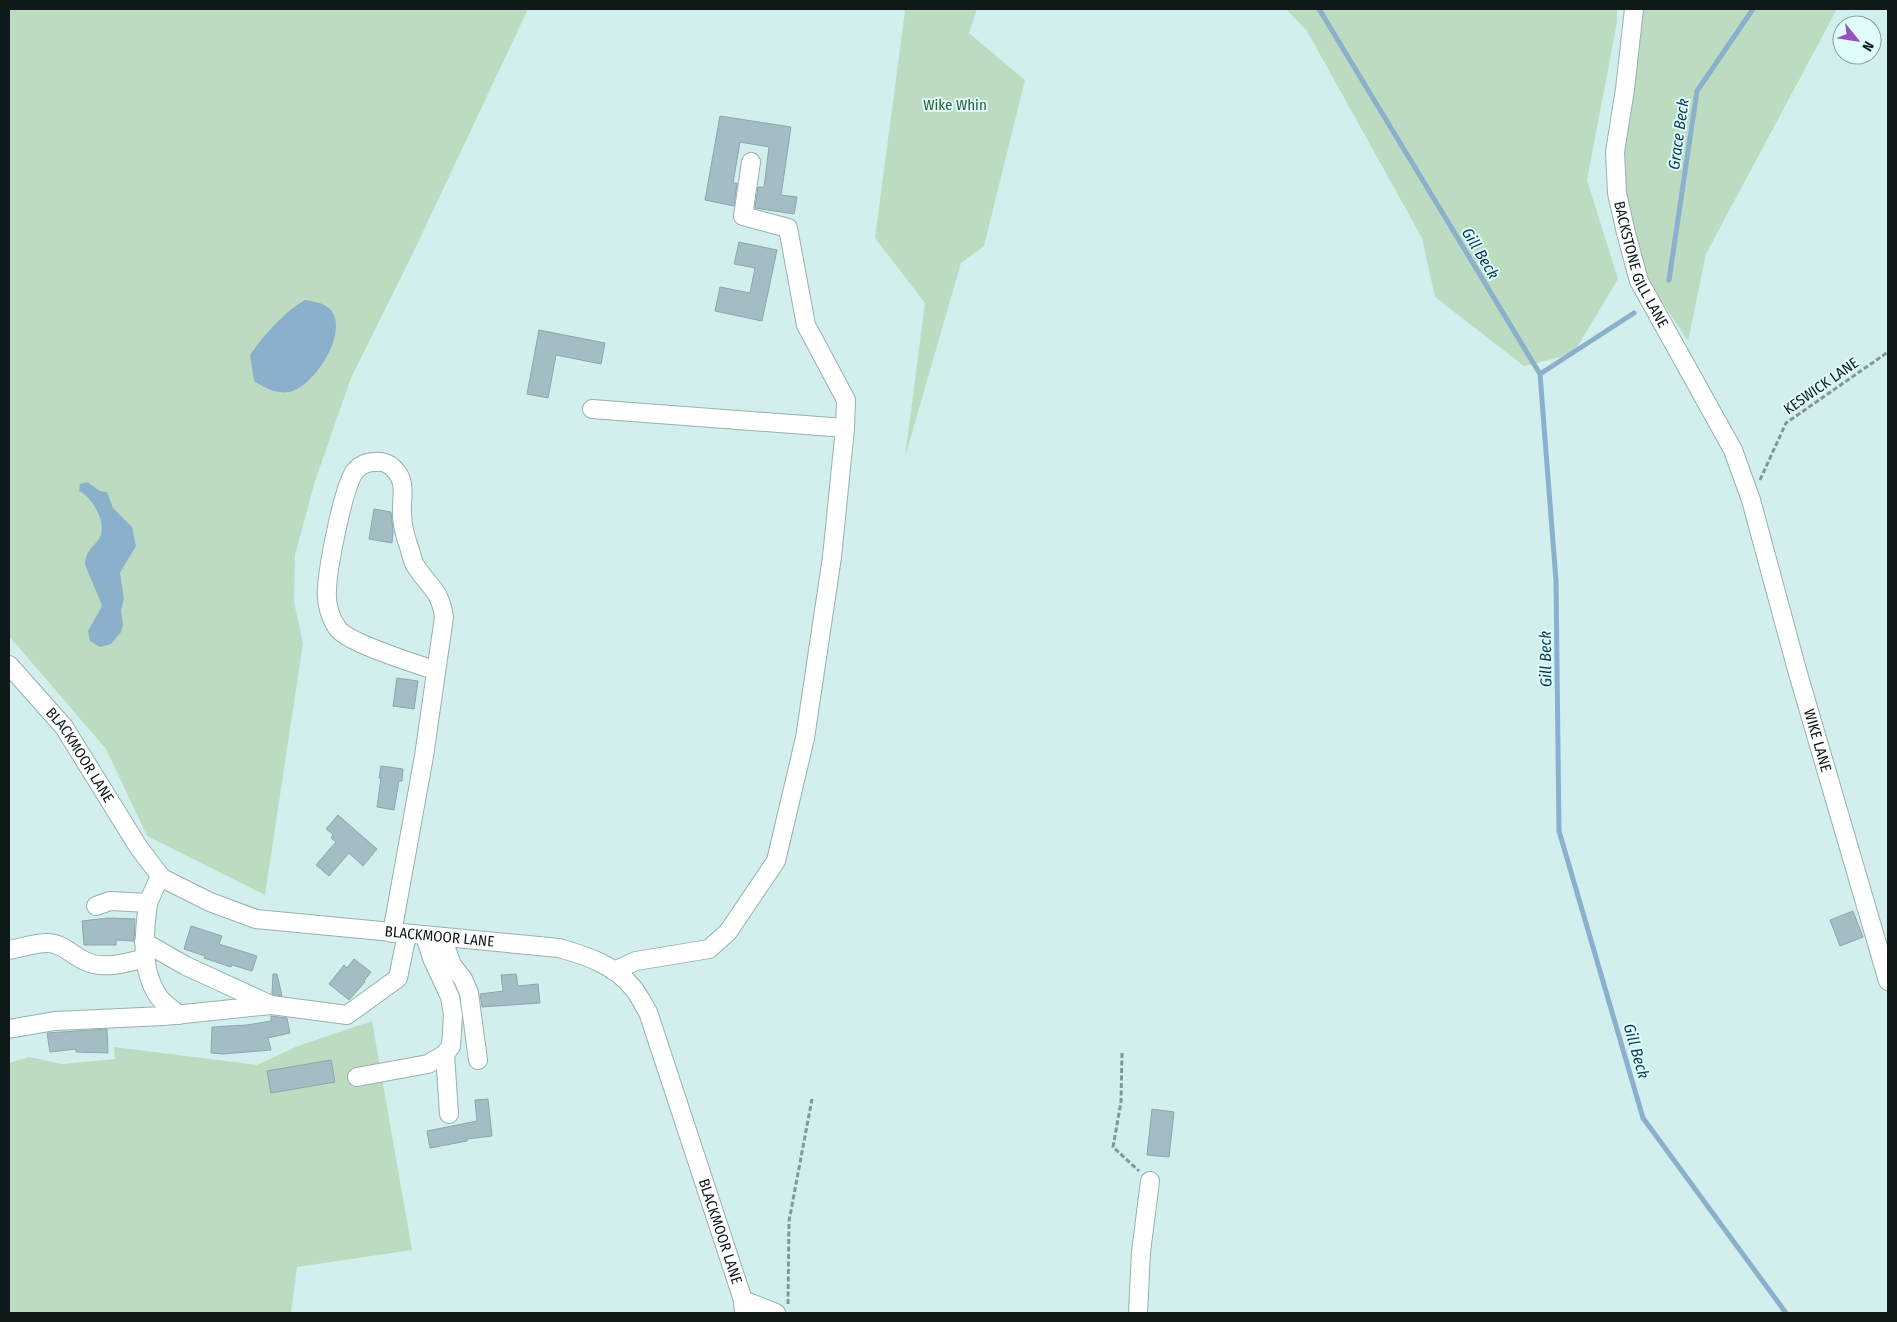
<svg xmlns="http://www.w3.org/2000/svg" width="1897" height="1322" font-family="'Fira Sans Condensed',sans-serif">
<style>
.green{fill:#bddbc0}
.water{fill:#8bb0cc}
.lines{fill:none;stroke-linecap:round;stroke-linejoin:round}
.stream{stroke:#8bb0cc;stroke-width:5}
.building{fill:#a4bdc5;stroke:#8da6ad}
.minor-casing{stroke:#96b1b0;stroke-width:20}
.path{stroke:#829897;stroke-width:3;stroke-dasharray:5 2.5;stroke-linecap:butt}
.minor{stroke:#fff;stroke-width:18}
.labels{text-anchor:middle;stroke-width:4;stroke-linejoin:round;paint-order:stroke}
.park-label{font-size:15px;fill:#2b5f35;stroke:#dffcfb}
.street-label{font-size:15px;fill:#0e1919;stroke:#dffcfb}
.water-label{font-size:16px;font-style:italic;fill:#093855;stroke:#dffcfb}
</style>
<rect width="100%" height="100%" fill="#d2efee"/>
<path class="green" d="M9 9H528L413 253 351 378 315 481 295 555 294 602 303 643 265 895 147 836 106 749 9 636Z
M902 9H977L969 33 1025 80 984 246 961 263 905 457 925 303 875 238 905 11Z
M1286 9H1617V22L1587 180 1618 279 1573 354 1524 366 1435 297 1422 238 1307 31Z
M1644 9H1837L1706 254 1688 341 1646 277 1619 161Z
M372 1021 412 1250 297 1267 291 1313H9V1063L29 1057 62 1064 115 1059 114 1047 257 1065 298 1046Z"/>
<path class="water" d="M305 300C315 302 329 303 334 315 344 339 314 386 290 392 276 394 265 388 254 381L250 355C264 335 283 313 305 300Z
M87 482 100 491 107 492 113 508 132 527 136 546 120 573 124 599 121 610 123 624 121 632 111 644 100 647 90 641 88 631 102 606C100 598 85 567 85 563 87 547 95 547 100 537 107 522 92 497 79 491L80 484Z"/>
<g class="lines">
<path class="stream" d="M1319 9 1540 374 1556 581 1559 831 1643 1118 1786 1313
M1669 280 1697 91 1753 9
M1540 374 1634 313"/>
</g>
<path class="building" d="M720 116 791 127 781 195 797 197 794 214 755 208 758 187H764L769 147 740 142 733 183H737L734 206 705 200Z
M739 242 777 250 762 321 715 311 720 287 750 293 755 268 734 264Z
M539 330 605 343 601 364 556 355 548 398 527 394Z
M374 509 391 512 393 531 392 543 369 539Z
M397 678 418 681 414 709 393 706Z
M381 766 403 769 402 781H399L394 810 377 807 381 778H379Z
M338 815 377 849 363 866 349 853 329 876 316 865 336 842 331 838 333 834 326 829Z
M1853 911 1863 937 1840 946 1830 920Z
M108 918 135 919 134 941 116 940V945H84L82 921Z
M191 926 222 936 219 944 257 956 252 971 232 965 231 967 204 958 205 956 184 949Z
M354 959 371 972 364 981 365 982 349 1000 329 984 344 965 347 968Z
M273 974H277L282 996 272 994Z
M516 974 518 986 538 984 540 1003 482 1007 480 994 503 991 501 975Z
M271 1016 287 1018 290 1033 268 1038 271 1050 223 1054 211 1053 212 1027 247 1025 271 1021Z
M107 1029 108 1053 76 1052V1049L50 1052 47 1033Z
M331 1060 335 1082 271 1093 267 1071Z
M488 1099 492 1136 467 1139V1141L430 1148 427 1131 477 1121 475 1100Z
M1152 1109 1174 1112 1169 1157 1147 1155Z"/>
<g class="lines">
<g class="minor-casing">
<g id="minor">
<path id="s1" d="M1634 9 1625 89 1615 152 1617 193 1626 233 1639 281 1733 450 1751 500 1797 670 1888 981"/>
<path d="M751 162 743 216 788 228 806 325 846 400 845 428"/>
<path d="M592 409 845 428 832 557 805 738 776 861 728 932 709 949 636 961 614 971"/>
<path id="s2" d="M9 665 64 727 139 848 162 878 210 902 256 919 559 948C587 956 615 965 633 988 639 995 643 1004 648 1012L743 1300 744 1313"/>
<path d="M148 903C144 935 140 968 158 996 163 1003 172 1009 179 1015"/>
<path d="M96 906 110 901 148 903 160 876"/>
<path d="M392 933 424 756 444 617C440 589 428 586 415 565 412 560 411 552 409 547 405 536 402 524 402 513 401 499 407 482 395 470 390 464 382 461 375 462 367 462 360 465 355 471 343 487 328 567 327 589 326 603 330 618 338 629 350 644 415 663 436 671"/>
<path d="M442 937 452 965 463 979 469 993 478 1060"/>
<path d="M144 942 186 966 271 1005"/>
<path d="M9 950C21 948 34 943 47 943 62 943 72 955 85 961 102 970 127 963 145 958"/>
<path d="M9 1029 55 1021 164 1016 271 1005 347 1015 398 978 407 934"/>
<path d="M445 1054 449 1114"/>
<path d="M357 1077 428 1064 445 1054 451 1046 453 1015 450 997 432 958 425 936"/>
<path d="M743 1300 776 1313"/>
<path d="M1138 1313 1141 1252 1150 1181"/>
</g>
</g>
<path class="path" d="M1760 480 1786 423 1888 352
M1122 1053 1121 1102 1113 1147 1139 1171
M788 1304 789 1221 812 1099"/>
<use href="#minor" class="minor"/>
</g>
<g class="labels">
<g class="park-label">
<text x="955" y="110">Wike Whin</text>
</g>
<g class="street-label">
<text dy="5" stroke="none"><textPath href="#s1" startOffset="261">BACKSTONE GILL LANE</textPath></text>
<text transform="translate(1821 386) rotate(-35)" y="5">KESWICK LANE</text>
<text dy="5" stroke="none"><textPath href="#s1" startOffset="772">WIKE LANE</textPath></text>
<text dy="5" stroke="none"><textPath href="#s2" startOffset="115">BLACKMOOR LANE</textPath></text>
<text dy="5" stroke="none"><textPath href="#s2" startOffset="550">BLACKMOOR LANE</textPath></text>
<text dy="5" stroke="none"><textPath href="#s2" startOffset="1015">BLACKMOOR LANE</textPath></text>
</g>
<g class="water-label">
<text transform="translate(1678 134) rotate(-82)" y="6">Grace Beck</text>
<text transform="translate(1481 253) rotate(59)" y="6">Gill Beck</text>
<text transform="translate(1545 659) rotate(-91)" y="6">Gill Beck</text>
<text transform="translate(1637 1051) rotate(74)" y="6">Gill Beck</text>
</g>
</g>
<rect width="1897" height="1322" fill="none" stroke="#0e1919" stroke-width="20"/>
<g transform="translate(1857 40) rotate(120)"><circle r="24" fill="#dffcfb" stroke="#8ba1a1"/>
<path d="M0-4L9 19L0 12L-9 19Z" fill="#9a50c2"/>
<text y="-8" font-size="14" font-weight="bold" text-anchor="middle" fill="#0e1919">N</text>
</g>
</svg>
